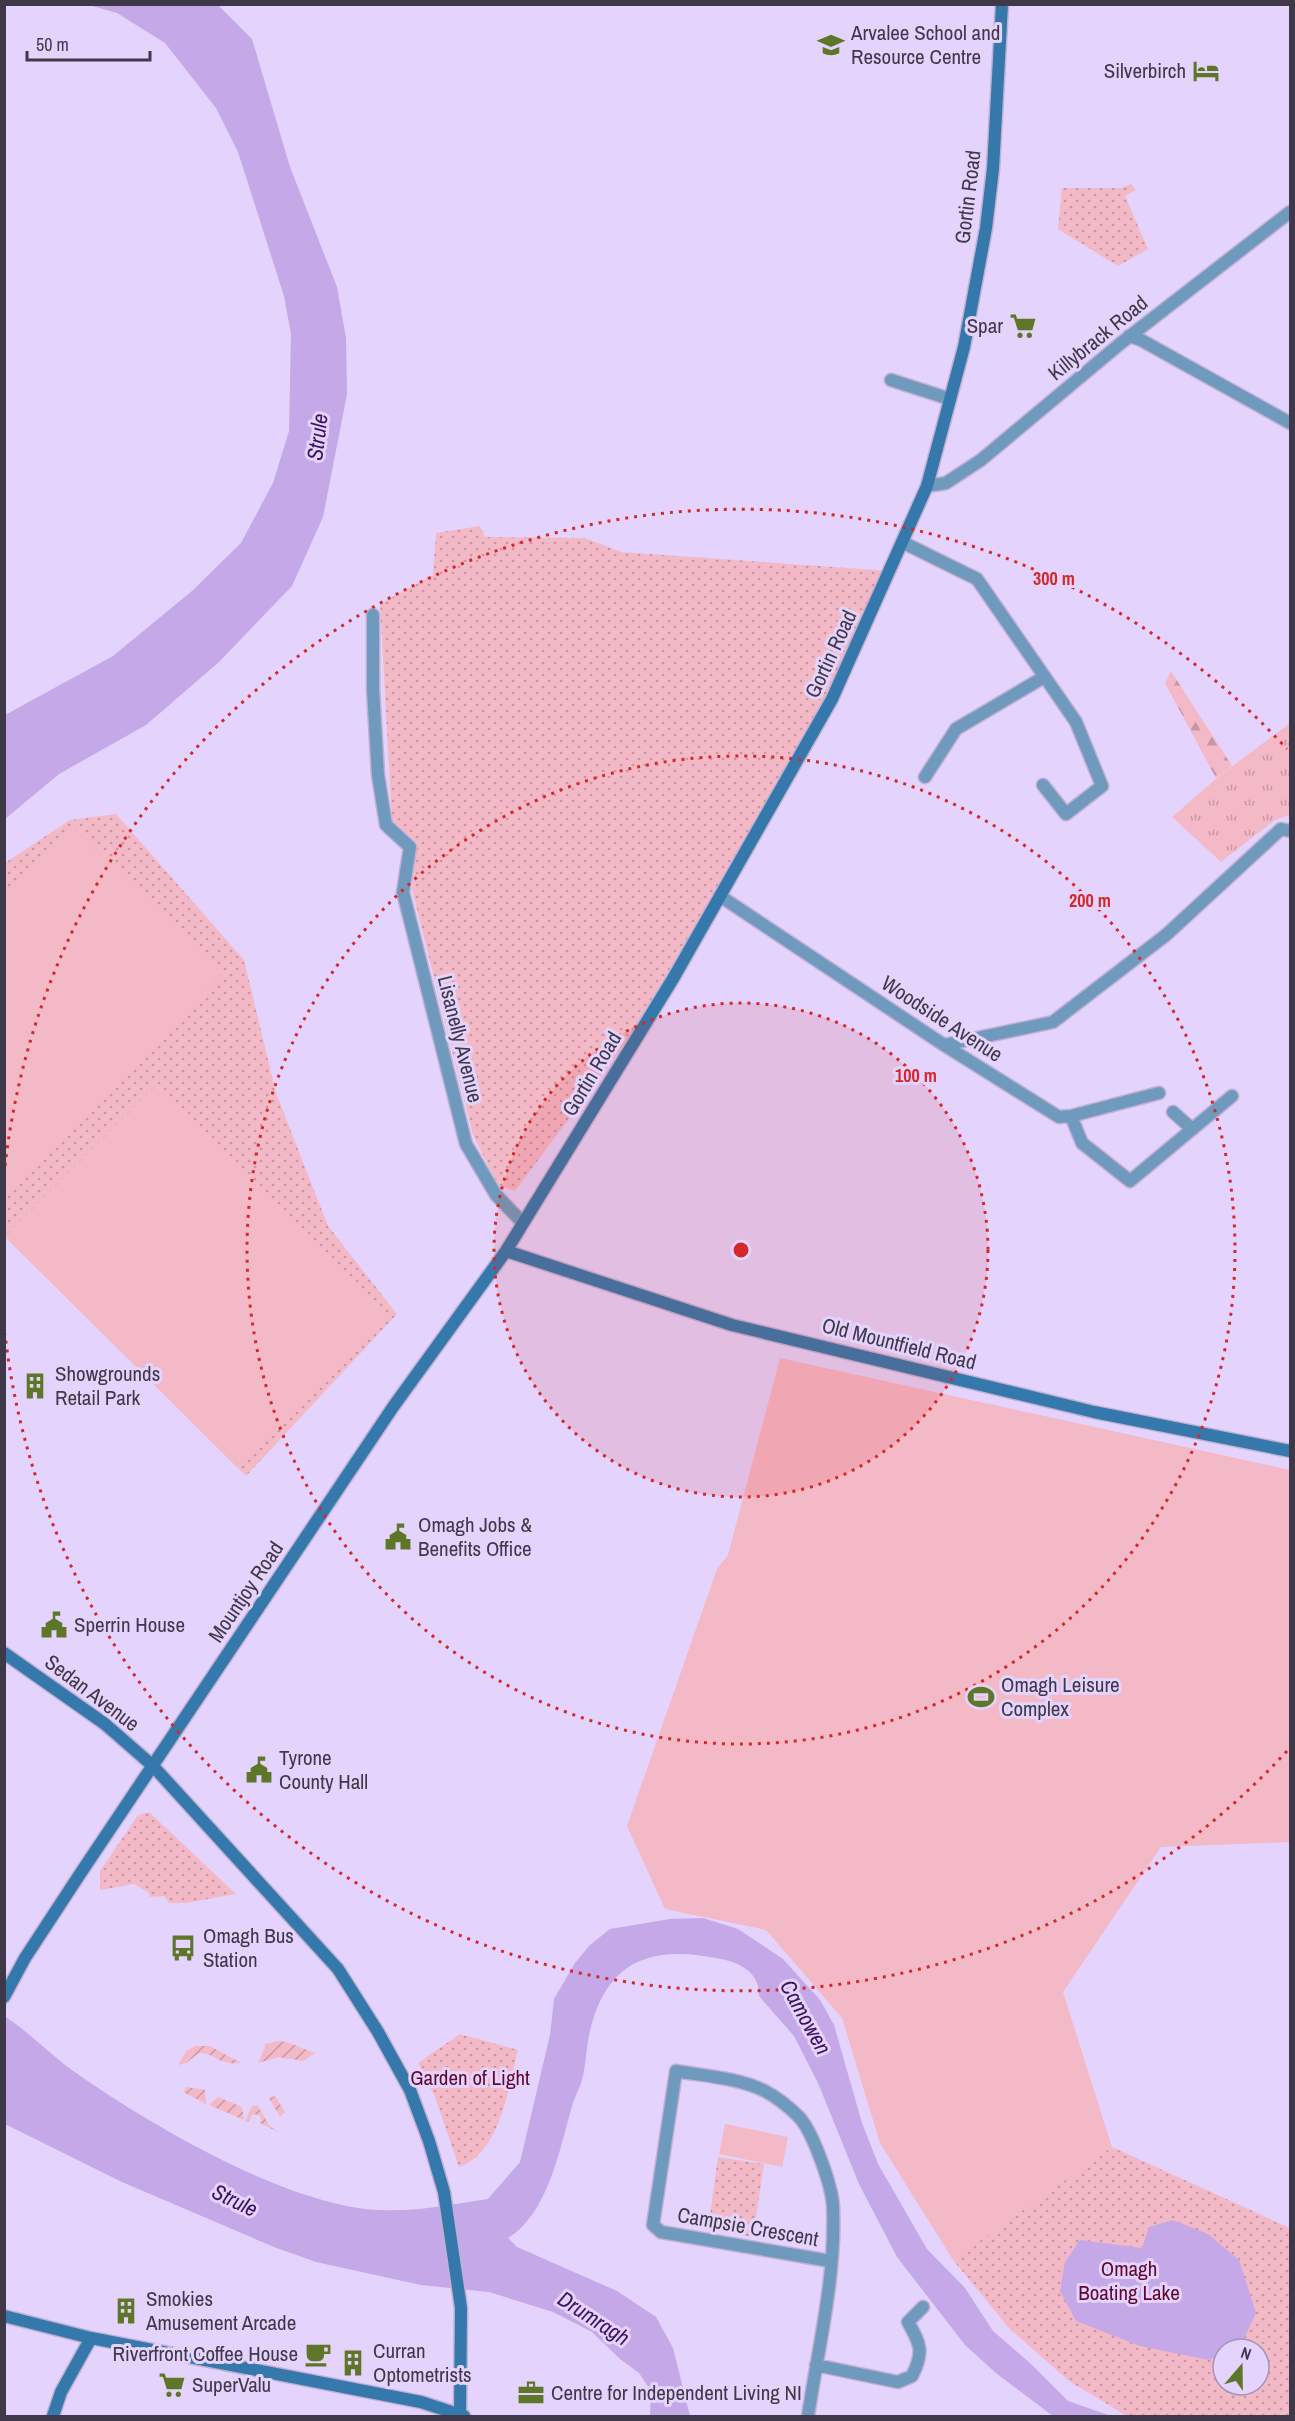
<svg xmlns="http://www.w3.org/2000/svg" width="1295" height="2421" font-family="'Archivo Narrow',sans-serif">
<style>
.grass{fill:url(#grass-tufts)}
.forest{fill:url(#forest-firs)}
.park{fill:url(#park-dots);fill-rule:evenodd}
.garden{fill:url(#garden-furrows)}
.pitch{fill:#f4b9c6}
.water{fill:#c4a8e7}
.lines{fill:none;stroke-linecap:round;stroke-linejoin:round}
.street-casing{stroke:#c0b1d4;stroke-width:15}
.secondary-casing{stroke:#c0b1d4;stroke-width:15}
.street{stroke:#709abd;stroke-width:12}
.secondary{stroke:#3578ab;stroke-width:12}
.ring{fill:none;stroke:#d62828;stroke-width:3;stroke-dasharray:3 6}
.labels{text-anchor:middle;stroke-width:6;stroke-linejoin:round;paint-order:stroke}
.poi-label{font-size:21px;fill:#3f3848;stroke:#e4d3fc;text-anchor:start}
.street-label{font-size:21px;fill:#3f3848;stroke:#e4d3fc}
.park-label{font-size:21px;fill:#62072c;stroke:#e4d3fc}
.water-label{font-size:22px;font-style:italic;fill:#3c145d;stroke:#e4d3fc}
.centre{fill:#d62828;stroke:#e4d3fc;stroke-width:3}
.ring-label{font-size:18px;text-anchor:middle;font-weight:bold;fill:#d62828;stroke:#e4d3fc;stroke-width:6;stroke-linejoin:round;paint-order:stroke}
</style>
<defs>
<pattern id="grass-tufts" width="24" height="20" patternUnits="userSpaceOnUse" patternTransform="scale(1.5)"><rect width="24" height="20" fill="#f4b9c6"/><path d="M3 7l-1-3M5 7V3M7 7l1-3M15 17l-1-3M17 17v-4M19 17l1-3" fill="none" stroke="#c797a3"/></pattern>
<pattern id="forest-firs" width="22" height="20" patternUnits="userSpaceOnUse" patternTransform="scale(1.5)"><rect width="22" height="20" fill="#f4b9c6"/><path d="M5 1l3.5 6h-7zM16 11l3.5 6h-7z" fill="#c797a3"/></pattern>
<pattern id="park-dots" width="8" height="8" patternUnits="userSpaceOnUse" patternTransform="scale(1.5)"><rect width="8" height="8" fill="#f4b9c6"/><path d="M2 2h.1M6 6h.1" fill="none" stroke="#c797a3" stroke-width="1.8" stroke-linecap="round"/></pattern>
<pattern id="garden-furrows" width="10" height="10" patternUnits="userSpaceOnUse" patternTransform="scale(1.5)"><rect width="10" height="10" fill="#f4b9c6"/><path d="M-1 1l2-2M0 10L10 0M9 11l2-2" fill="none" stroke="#c797a3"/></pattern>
</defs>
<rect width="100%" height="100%" fill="#e4d3fc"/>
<path class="grass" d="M1290 723V815L1275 820 1221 862 1172 817 1218 777Z"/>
<path class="forest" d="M1171 671 1232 766 1216 778 1165 683Z"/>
<path class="park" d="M1131 184 1136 190 1125 196 1148 249 1118 266 1058 229 1062 188H1121Z
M480 526 485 537 585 538 621 552 891 571 832 699 674 977 515 1191 498 1185 473 1135 412 889 417 843 392 821 380 604 433 575 436 533Z
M116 814 244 960 276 1093 328 1226 397 1314 246 1476 5 1237V863L70 820Z
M149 1812 236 1894 186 1903H169L164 1896 150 1897 149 1893 134 1884 100 1890V1871L138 1815Z
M460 2034 518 2050C509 2086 500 2154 459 2167L435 2097 418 2063Z
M1112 2147 1290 2228V2416H1127L1069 2381 1009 2328 953 2260 984 2235ZM1223 2349H1259V2385H1223Z
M718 2157 764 2164 753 2237 708 2230Z"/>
<path class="garden" d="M278 2041 287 2042 315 2053 303 2061 279 2057 258 2063 266 2044Z
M195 2046H210L241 2063C219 2066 216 2053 199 2053L186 2063 178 2065 186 2051Z
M187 2087 205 2090 206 2104 183 2092Z
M275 2096 285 2112 280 2117 269 2098Z
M218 2097 242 2107 244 2120 209 2105Z
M257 2105 270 2126 280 2133 260 2123 261 2118 259 2115 253 2114 248 2122 245 2121 252 2106Z"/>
<path class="pitch" d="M72 827 222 973 5 1196V896Z
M156 1085 388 1316 237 1467 5 1236Z
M780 1358 1290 1470V1842L1161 1847 1063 1992 1112 2147 953 2260 880 2143 842 2018 766 1930 665 1909 627 1826 717 1569 728 1555Z
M725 2124 788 2137 782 2167 719 2154Z"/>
<path class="water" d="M89 5H218L252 39 290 167 337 287 346 338 347 394 323 517 292 586 219 662 146 725 59 774 5 819V715L113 656 192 591 241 543 273 483 289 431 291 334 284 296 238 152 216 108 165 43 117 13Z
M703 1918 738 1929 783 1959 820 2000 834 2025 862 2123 878 2164 927 2249 965 2288 993 2331 1031 2364 1068 2401 1111 2416H1053L997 2374 965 2345 897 2257 859 2184 818 2083 794 2036 759 1996C760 1973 741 1963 721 1959 651 1944 605 1960 589 2035 586 2049 586 2063 583 2076 581 2086 575 2096 572 2106 560 2148 548 2214 508 2238L517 2247 617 2291 656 2317 673 2348 690 2416H650L651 2391 639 2373 620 2359 592 2332 553 2312 489 2292 421 2285 316 2262 274 2247 122 2182 5 2124 4 2016C31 2033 53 2058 79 2075 154 2127 288 2206 380 2210 416 2212 453 2204 488 2199L520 2162 550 2035 554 1999 575 1963 590 1945 610 1929 670 1919Z
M1173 2220 1208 2234 1239 2260 1256 2313 1240 2348 1223 2349V2354L1209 2360 1140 2346 1076 2321 1060 2291 1065 2262 1080 2240 1142 2248 1149 2227Z"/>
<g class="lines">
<g class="street-casing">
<path id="street" d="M1129 336 1141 340 1290 423
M891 380 950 399
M927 486 946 483 981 460 1121 343 1290 212
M904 543 977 579 1076 722 1102 786 1066 814 1043 785
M373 615V689L378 775 386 825 410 847 403 892 466 1144 496 1195 523 1223
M925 777 956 729 1044 677
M720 896 944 1045 1059 1117 1071 1116 1159 1093
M944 1045 1053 1022 1166 935 1281 829 1290 831
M1173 1112 1192 1129
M1071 1116 1082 1143 1130 1181 1232 1096
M816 2365 898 2382 912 2376C924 2352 921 2345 908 2322L923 2307
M808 2416C818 2349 836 2277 833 2208 833 2188 812 2129 798 2116 789 2107 776 2097 765 2091 739 2078 705 2076 676 2071L653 2225 661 2232 830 2261"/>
</g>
<g class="secondary-casing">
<path id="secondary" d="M506 1251 732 1325 1094 1412 1290 1451
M4 1653 105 1724 153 1766 338 1969 378 2032 410 2090 429 2141 444 2192 461 2308 460 2416
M4 1997 25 1958 80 1874 393 1407 506 1251 674 977 832 699 927 486 964 347 986 228 993 169 1002 4
M4 2316 91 2338 421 2402 464 2416
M53 2416 61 2392 91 2338"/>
</g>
<use href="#street" class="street"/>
<use href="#secondary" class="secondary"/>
</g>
<circle cx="741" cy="1250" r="247" fill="#d62828" fill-opacity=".12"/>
<g class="ring">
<circle cx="741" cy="1250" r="247"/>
<circle cx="741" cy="1250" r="494"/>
<path d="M1287 1751A741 741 0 0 1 5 1334M5 1166A741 741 0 0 1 1287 749"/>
</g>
<defs>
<g id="school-bare" transform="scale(2.07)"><path d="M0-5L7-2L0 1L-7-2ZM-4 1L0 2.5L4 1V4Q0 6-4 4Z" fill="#5e7627" stroke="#e4d3fc" stroke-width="2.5" paint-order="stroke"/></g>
<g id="hotel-bare" transform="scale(2.07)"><path d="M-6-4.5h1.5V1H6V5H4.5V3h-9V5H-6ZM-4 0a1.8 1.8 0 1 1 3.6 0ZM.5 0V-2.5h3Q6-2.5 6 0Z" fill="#5e7627" stroke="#e4d3fc" stroke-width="2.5" paint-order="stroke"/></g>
<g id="supermarket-bare" transform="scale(2.07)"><path d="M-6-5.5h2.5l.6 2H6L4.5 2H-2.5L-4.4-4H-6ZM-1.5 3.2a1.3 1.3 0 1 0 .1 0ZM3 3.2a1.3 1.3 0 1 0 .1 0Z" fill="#5e7627" stroke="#e4d3fc" stroke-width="2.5" paint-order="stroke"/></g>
<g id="building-bare" transform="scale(2.07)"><path d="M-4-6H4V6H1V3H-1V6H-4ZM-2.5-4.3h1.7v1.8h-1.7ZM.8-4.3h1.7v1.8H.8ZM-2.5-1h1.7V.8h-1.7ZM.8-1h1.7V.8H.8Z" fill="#5e7627" stroke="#e4d3fc" stroke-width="2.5" paint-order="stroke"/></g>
<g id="civic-bare" transform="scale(2.07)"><path d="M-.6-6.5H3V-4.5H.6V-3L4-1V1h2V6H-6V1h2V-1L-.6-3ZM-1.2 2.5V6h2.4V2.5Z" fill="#5e7627" stroke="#e4d3fc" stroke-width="2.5" paint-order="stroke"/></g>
<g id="stadium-bare" transform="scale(2.07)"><path d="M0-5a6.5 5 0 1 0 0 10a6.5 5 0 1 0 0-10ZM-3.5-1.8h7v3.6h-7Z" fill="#5e7627" stroke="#e4d3fc" stroke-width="2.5" paint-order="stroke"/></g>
<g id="bus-bare" transform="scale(2.07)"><path d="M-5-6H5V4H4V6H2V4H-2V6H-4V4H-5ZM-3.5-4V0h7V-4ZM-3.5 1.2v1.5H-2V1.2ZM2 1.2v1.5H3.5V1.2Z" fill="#5e7627" stroke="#e4d3fc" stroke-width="2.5" paint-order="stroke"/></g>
<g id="cafe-bare" transform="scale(2.07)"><path d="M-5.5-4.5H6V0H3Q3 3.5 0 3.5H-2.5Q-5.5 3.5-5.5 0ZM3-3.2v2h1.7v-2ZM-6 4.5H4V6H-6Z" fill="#5e7627" stroke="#e4d3fc" stroke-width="2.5" paint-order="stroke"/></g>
<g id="office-bare" transform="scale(2.07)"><path d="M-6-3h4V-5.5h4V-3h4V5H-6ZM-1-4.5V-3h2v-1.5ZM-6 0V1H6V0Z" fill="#5e7627" stroke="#e4d3fc" stroke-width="2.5" paint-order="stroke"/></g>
</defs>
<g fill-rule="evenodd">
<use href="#school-bare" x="831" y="45"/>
<use href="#hotel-bare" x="1206" y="71"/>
<use href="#supermarket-bare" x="1023" y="326"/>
<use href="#building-bare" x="35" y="1386"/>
<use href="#civic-bare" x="398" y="1537"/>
<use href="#civic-bare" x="54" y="1625"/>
<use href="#stadium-bare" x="981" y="1697"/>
<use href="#civic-bare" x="259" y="1770"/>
<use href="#bus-bare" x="183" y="1948"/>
<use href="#building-bare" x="126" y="2311"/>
<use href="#cafe-bare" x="318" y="2354"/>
<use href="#building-bare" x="353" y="2363"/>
<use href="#supermarket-bare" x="172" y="2385"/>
<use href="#office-bare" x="531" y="2393"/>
</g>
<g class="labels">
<g class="poi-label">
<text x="851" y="40">Arvalee School and<tspan x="851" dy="24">Resource Centre</tspan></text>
<text x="1186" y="78" text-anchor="end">Silverbirch</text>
<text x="1003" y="333" text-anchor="end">Spar</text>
<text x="55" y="1381">Showgrounds<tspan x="55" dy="24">Retail Park</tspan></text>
<text x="418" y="1532">Omagh Jobs &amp;<tspan x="418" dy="24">Benefits Office</tspan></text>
<text x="74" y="1632">Sperrin House</text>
<text x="1001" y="1692">Omagh Leisure<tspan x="1001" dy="24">Complex</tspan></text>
<text x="279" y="1765">Tyrone<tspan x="279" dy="24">County Hall</tspan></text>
<text x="203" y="1943">Omagh Bus<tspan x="203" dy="24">Station</tspan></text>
<text x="146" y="2306">Smokies<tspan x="146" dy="24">Amusement Arcade</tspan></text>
<text x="373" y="2358">Curran<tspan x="373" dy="24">Optometrists</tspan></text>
<text x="298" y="2361" text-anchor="end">Riverfront Coffee House</text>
<text x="192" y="2392">SuperValu</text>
<text x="551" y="2400">Centre for Independent Living NI</text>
</g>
<g class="street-label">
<text transform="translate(968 197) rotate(-83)" y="7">Gortin Road</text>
<text transform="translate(1098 338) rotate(-39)" y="7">Killybrack Road</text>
<text transform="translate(831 654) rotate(-65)" y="7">Gortin Road</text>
<text transform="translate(942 1019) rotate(33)" y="7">Woodside Avenue</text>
<text transform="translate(460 1039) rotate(76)" y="7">Lisanelly Avenue</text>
<text transform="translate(592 1074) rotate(-59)" y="7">Gortin Road</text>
<text transform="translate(899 1344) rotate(14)" y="7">Old Mountfield Road</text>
<text transform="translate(246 1592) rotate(-56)" y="7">Mountjoy Road</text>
<text transform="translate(92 1693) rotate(37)" y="7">Sedan Avenue</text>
<text transform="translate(748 2227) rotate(10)" y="7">Campsie Crescent</text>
</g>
<g class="park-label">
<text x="470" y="2085">Garden of Light</text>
<text x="1129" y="2276">Omagh<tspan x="1129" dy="24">Boating Lake</tspan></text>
</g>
<g class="water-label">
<text transform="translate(317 437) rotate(-83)" y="8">Strule</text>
<text transform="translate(806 2017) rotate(61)" y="8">Camowen</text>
<text transform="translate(235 2200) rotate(26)" y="8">Strule</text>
<text transform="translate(594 2318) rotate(33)" y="8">Drumragh</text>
</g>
</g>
<circle cx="741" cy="1250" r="9" class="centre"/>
<g class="ring-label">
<text x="1054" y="585">300 m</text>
<text x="1090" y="907">200 m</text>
<text x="916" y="1082">100 m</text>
</g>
<rect width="1295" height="2421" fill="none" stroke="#3f3848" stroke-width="12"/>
<g transform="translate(1241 2367) rotate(20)"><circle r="28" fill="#e4d3fc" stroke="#a295b4" stroke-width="1.5"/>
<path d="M0-4.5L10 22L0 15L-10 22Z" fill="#5e7627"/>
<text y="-9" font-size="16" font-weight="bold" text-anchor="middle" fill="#3f3848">N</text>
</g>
<path d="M27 51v9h123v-9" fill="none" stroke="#3f3848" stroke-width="3"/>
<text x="36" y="51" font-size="18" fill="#3f3848" stroke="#e4d3fc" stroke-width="4.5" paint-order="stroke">50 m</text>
</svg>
